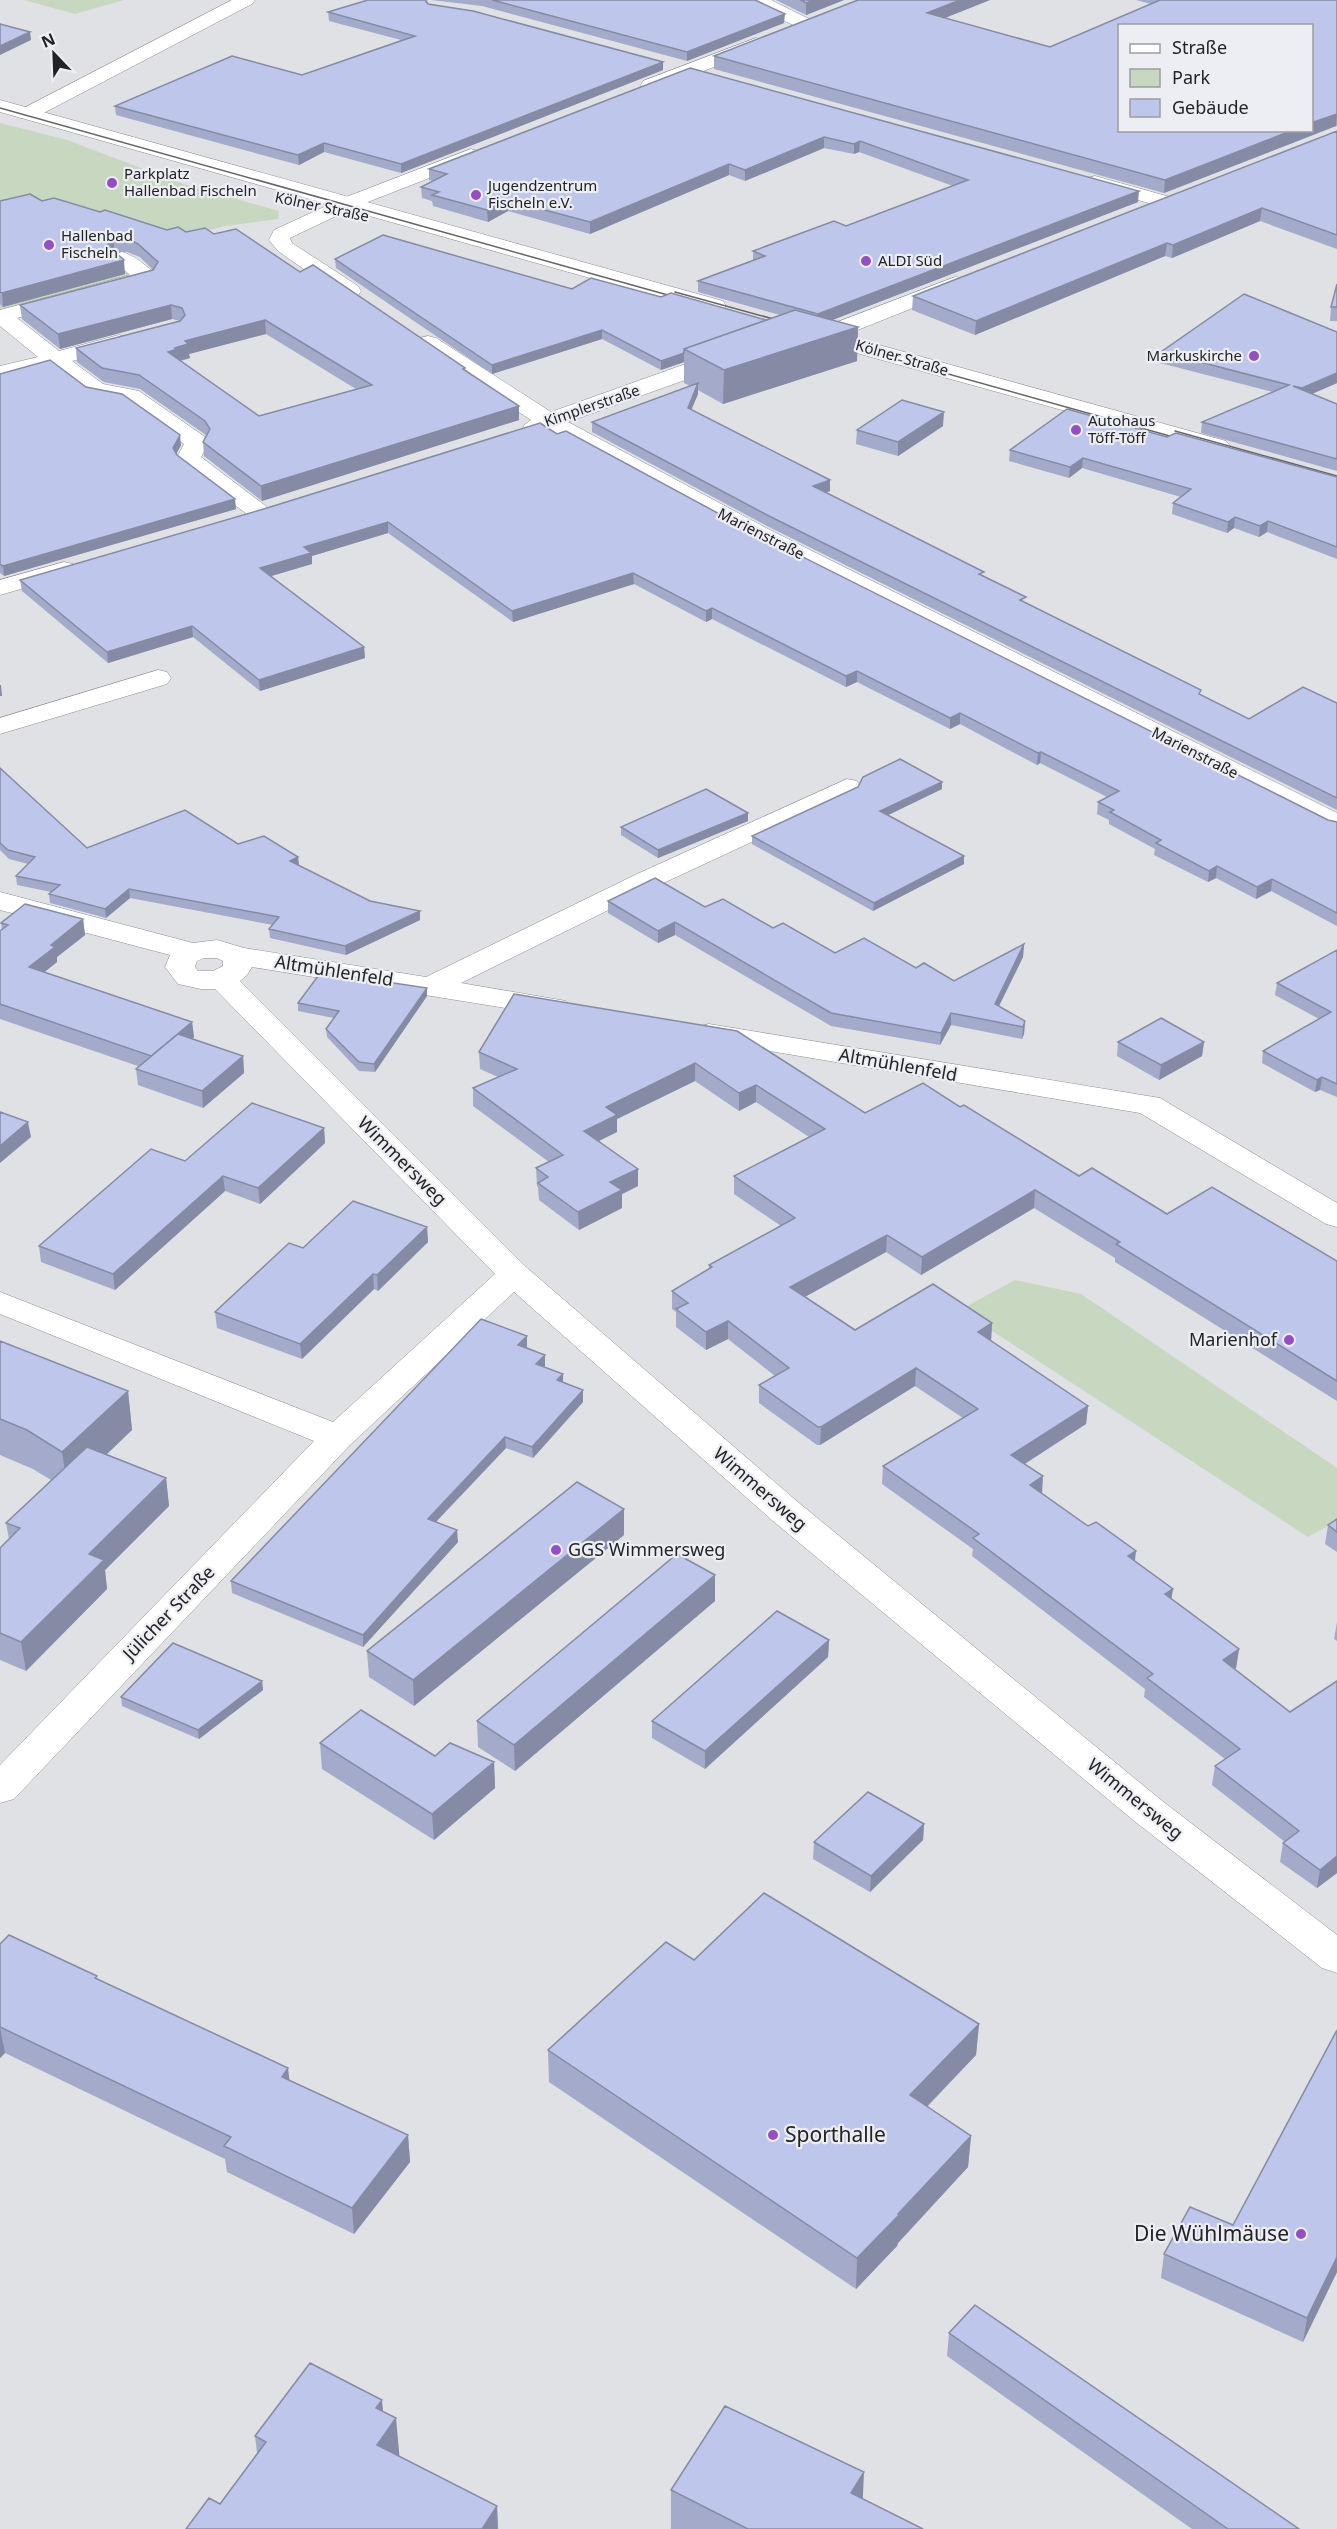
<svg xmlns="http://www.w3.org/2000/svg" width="1337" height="2529" font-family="'Noto Sans',sans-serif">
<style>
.green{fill:#c8d7bf}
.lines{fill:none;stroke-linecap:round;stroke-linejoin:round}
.minor-casing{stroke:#8d8e93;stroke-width:1}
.major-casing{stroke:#8d8e93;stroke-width:1}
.minor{fill:#fff;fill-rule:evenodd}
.major{fill:#fff;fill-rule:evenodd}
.tram{stroke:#656568;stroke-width:1.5}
.wall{fill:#a3aaca;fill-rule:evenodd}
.shaded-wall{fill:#858ba4}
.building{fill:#bec6eb;stroke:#858ba4;stroke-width:1.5;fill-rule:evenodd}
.poi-dot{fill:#954fc3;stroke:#edeef3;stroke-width:2}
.labels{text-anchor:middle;stroke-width:4.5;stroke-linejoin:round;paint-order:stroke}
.far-poi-label{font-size:15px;fill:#232325;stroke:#edeef3;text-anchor:start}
.far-street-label{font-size:15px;fill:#232325;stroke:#edeef3}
.street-label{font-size:18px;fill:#232325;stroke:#edeef3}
.poi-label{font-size:18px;fill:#232325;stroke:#edeef3;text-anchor:end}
.near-poi-label{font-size:21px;fill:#232325;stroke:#edeef3;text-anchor:start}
</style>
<rect width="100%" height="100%" fill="#dfe1e5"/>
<path class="green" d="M24 0H124L75 14Z
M0 123 67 140 183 184 279 211 278 219 225 226 113 254 133 276 0 310Z
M1015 1280 1081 1294 1337 1468V1521L1308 1537 960 1310Z"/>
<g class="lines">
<g class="minor-casing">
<path id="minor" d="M232 0H255L252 4 34 118H20L17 114 20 110Z
M748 0H771L811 20 814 24 811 28H799L751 4Z
M756 38 763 40 765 44 763 48 657 89H643L641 85 643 81Z
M471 149 478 151 481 155 478 159 355 207 290 238 292 243 358 286 361 291 358 296 350 297 342 296 278 251 269 240 274 230 341 199Z
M1095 176 1170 197 1173 201 1170 205 1163 207 1088 186 1085 182 1088 178Z
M122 252C134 255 149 267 157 277L154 282 17 318 59 351 119 335 127 337 130 342 127 347 72 361 103 384 139 391 205 437 209 442 201 457 267 507 271 512 267 517 259 519 251 517 180 464 176 459 184 444 124 402 88 395 51 367 0 380V366L38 357 0 326V310L130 275 111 258 115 254Z
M955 277 963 278 966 283 963 288 830 341 822 343 814 341 811 336 814 331Z
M428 336 436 338 551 412 719 352 727 350 735 352 738 357 735 362 568 422 768 529 1337 813V832L1327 830 750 539 547 429 535 433 527 431 523 426 531 420 420 348 417 343 420 338Z
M64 562 73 564 76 569 73 574 0 595V580Z
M158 670 167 672 171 678 167 684 0 734V718Z
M847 779 857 781 861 787 857 793 657 886 461 983 566 1001 570 1007 566 1013 555 1016 252 967 247 975 240 981 526 1267 799 1503 1161 1800 1337 1935V1973L1322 1968 1133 1820 773 1521 514 1292 350 1445 14 1799 0 1803V1765L314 1441 0 1314V1292L333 1422 495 1274 215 989H201L178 984 165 967 170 955 0 910V892L193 943 217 940 244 948 426 977 637 874ZM204 958H217L223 961V966L213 971H198L195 967 197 961Z
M709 1024 1160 1098 1337 1203V1227L1326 1224 1140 1113 698 1039 694 1033 698 1027Z"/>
</g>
<g class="major-casing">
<path id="major" d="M0 100 723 301 726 306 723 311 715 312 707 311 0 112Z
M814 327 1226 441 1230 446 1226 451 1218 453 1210 451 806 339 803 334 806 329Z"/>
</g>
<use href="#minor" class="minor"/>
<use href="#major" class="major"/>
<path class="tram" d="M0 108 682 299
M675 292 788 323
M841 344 1184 440
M1175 431 1337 476"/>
</g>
<path class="wall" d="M428 0 427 2 428 4 663 62V70L401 173 324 152 299 165 116 115 115 106 302 75 401 40 329 21 328 12Z
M431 0H755L784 23 687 61 482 6Z
M776 0H844L806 15Z
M858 0H990L945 18 1050 47 1151 4 1136 0H1337V126H1336L1164 193 714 69V56Z
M690 68 1138 202 832 320 858 327 857 361 723 404 698 390V394L691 409 830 491 826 492 984 576 1026 603 1201 695 1249 719 1337 703V810L769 527 592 432V422L690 386 684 383V362L661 370 602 339 492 374 336 268 335 259 572 289 661 297 766 320 780 315 698 292V281L753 260V251L846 226 953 186 859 152 854 154 824 148 745 181 729 175 590 234 508 211 488 222 433 206 432 201 422 198 421 187 433 181 429 180V169Z
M1337 131V249L1260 221 1172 258 1165 256 975 335 912 310 913 296Z
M0 201H42L100 212 167 230 186 232 214 234 300 272 466 371 519 420 262 501 204 456 203 442 206 435 140 389 104 382 77 362 76 348 180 321 172 319 60 349 22 319 20 305 153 270 140 257 127 252H115L125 274 3 307 0 304ZM266 334 356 389 259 416 181 361 190 358 189 354Z
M1337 284V321H1330L1331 307Z
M1337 332V383L1312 394 1337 404V471L1201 433 1202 422 1273 392 1160 363 1161 352Z
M0 374 86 387 181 445 176 454 177 455 236 509 4 576 0 573Z
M943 426 898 456 856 444 857 430Z
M557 434 1328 820 1337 822V926L1271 891 1256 899 1216 878 1208 882 1154 855 1155 849 1109 824V820L1097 814 1098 802 1107 797 1040 763 1037 765 960 724 950 729 857 682 846 687 712 619 706 622 634 584 513 622 388 533 312 556V564L271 576 364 647 365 658 260 691 193 637 108 663 22 591 20 580Z
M1167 437 1337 477V559L1267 532 1259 537 1234 528 1227 533 1172 514 1173 503 1181 497 1082 468 1069 478 1009 461 1010 450Z
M0 768 87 848 238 844 298 857 299 866 370 901 420 920 346 955 270 938 269 929 273 925 130 898 106 918 50 903 49 894 51 892 17 885 16 876 28 864 9 859 0 850Z
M942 782V789L888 815 964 856V864L873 911 752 844V836Z
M748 821 658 858 621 835V827Z
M608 901 705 907 773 928 835 953 916 968 954 981 1024 944 1023 957 999 1006 1025 1021 1024 1034 1022 1039 951 1025 940 1045 831 1026 675 935 658 943 608 913Z
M83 919 85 935 57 957V962L44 972 192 1022 194 1037 192 1039 243 1056 244 1073 203 1108 138 1085 136 1069 138 1066 0 1019V931L2 930 1 923Z
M1337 950V1097L1320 1090 1315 1092 1262 1063 1263 1051 1319 1019 1275 995 1277 983Z
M427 988V996L375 1072 359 1071 327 1037 326 1029 334 1018 298 1011V1003Z
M514 994 865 1113 960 1107 1079 1176 1167 1214 1337 1261V1401L1115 1262V1258L1034 1208 921 1275 886 1252 805 1297 855 1330 992 1323 991 1341 1088 1406 1086 1424 1025 1464 1042 1493 1173 1589 1171 1598 1239 1649 1236 1668 1235 1669 1337 1873 1317 1888 1280 1862 1283 1843 1285 1842 1212 1785 1215 1766 1225 1759 1144 1697 1145 1689 972 1556 973 1549 882 1484 883 1466 963 1418 915 1386 820 1445H817L759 1403V1385L775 1376 728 1339 706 1350 676 1327V1312L672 1309V1291L709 1269V1265L781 1226 734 1194V1176L809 1137 756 1102 739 1111 695 1081 617 1119V1132L599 1141 638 1186 622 1194V1208L579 1230 539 1200 538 1187 537 1186 536 1168 549 1162 473 1106V1088L498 1077 480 1069 479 1052Z
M1118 1042H1204L1202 1056 1159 1080 1117 1056Z
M324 1128 325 1143 260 1204 225 1191 115 1290 41 1262 39 1246 185 1161Z
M427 1227 428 1242 378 1291 374 1289 302 1359 217 1328 215 1312 303 1248Z
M0 1341 128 1391 132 1430 107 1454 166 1478 169 1506 105 1570 107 1589 26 1671 0 1660V1548L9 1539 6 1523 51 1480 33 1469 0 1455Z
M527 1347 545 1355 544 1367 563 1374V1383L583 1390V1402L533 1458 506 1448 436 1522 458 1542 363 1647 232 1593 231 1581Z
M1337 1519V1552L1325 1544 1328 1525Z
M624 1535 414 1706 369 1677 367 1651Z
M715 1575V1601L515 1771 478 1747 477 1721Z
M1337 1622V1641L1334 1639Z
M829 1640 828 1657 705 1769 652 1738V1721Z
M262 1681 263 1690 199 1739 122 1706 121 1697Z
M320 1743 494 1762 495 1788 434 1840 322 1769Z
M924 1824 923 1840 870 1892 813 1859 814 1842Z
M0 1944 97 1976V1979L290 2080 408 2135 410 2162 354 2234 227 2172 225 2159 5 2053 0 2058Z
M694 1960 979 2024 976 2055 927 2107 971 2136 968 2167 898 2243 897 2246 856 2289 549 2082 548 2050Z
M1233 2225 1337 2272 1303 2342 1161 2278 1164 2254Z
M949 2333 1299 2529H1192L947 2356Z
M383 2412 399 2457 497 2506 498 2529H186L220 2504 257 2453 255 2436Z
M671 2490 863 2499 923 2529H671Z"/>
<path class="shaded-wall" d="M813 0H844L806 15V3Z
M960 0H990L927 25V13Z
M785 14 784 23 687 61V52Z
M30 32 31 40 0 55V46Z
M663 62V70L401 173V164Z
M1337 114 1336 126 1164 193 1165 180 1293 130H1311V123Z
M824 137V148L745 181V170Z
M860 141 859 152 854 154V144Z
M324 143V152L299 165 298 155Z
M729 164V175L590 234V222Z
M1139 191 1138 202 817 326 818 314Z
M507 200 508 211 488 222 487 210Z
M1262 208 1260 221 1172 258 1173 245Z
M113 238 115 252 109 256 108 243Z
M1167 243 1165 256 975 335 976 321Z
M124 260 125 274 3 307 2 293Z
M171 305 172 319 60 349 58 334Z
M265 320 266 334 189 354 190 358 178 361 168 352 185 341Z
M858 327 857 361 723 404 724 370Z
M602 330V339L492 374V365Z
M684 353V362L661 370V361Z
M1337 373V383L1300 399 1302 388Z
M698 383V394L688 418V408Z
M519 406V420L262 501 261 486Z
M944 412 943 426 898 456V442Z
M180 435 181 445 174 458 173 448Z
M1083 458 1082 468 1069 478 1070 467Z
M830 480V491L813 497V486Z
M235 499 236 509 4 576 3 566Z
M1235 517 1234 528 1227 533 1228 522Z
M1268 521 1267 532 1259 537 1260 526Z
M388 522V533L312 556V564L261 579 260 568 304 547Z
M633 573 634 584 513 622 512 611Z
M712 608V619L706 622V611Z
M192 626 193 637 108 663 107 652Z
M364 647 365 658 260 691 259 680Z
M857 671V682L846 687V676Z
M0 685H1L2 696H0Z
M960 713V724L950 729V718Z
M1041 752 1040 763 1037 765 1038 753Z
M942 782V789L880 819V811Z
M748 813V821L658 858V850Z
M964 856V864L873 911 874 903Z
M298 857 299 866 290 861Z
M1217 866 1216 878 1208 882 1209 871Z
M1272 879 1271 891 1256 899 1257 887Z
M129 889 130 898 106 918 105 909Z
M420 911V920L346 955 345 946Z
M83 919 85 935 57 957V962L31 983 29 967 51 945Z
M675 922V935L658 943V931Z
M1024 944 1023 957 994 1016 995 1004Z
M427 988V996L375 1072 374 1064Z
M951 1013V1025L940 1045 941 1033Z
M1025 1021 1024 1034 1022 1039 1023 1027Z
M192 1022 194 1037 153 1072 151 1056Z
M1204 1042 1202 1056 1159 1080 1161 1065Z
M243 1056 244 1073 203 1108 202 1091Z
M695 1063V1081L617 1119V1132L584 1148V1131L606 1107Z
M1322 1077 1320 1090 1315 1092 1317 1080Z
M756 1085V1102L739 1111V1093Z
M28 1122 31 1137 0 1163V1146Z
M324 1128 325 1143 260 1204 258 1188Z
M638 1169V1186L622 1194V1208L579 1230 578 1212 610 1182Z
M223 1176 225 1191 115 1290 113 1274Z
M1035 1190 1034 1208 921 1275 922 1257Z
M427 1227 428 1242 378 1291 377 1275Z
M887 1235 886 1252 790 1305V1287Z
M373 1274 374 1289 302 1359 300 1344Z
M728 1321V1339L706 1350V1332Z
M992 1323 991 1341 978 1332Z
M527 1336V1347L519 1356 518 1345Z
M545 1355V1366L537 1375 536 1364Z
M916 1368 915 1386 820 1445 821 1427Z
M563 1374V1385L557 1380Z
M583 1390V1402L533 1458 532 1447Z
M128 1391 132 1430 68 1491 62 1452Z
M1088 1406 1086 1424 1010 1473 1011 1455Z
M505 1437 506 1448 428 1530V1519Z
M1043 1476 1042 1495 1030 1485Z
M166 1478 169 1506 105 1570 107 1589 26 1671 21 1642 89 1554Z
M624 1509V1535L414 1706 413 1680Z
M457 1530 458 1542 363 1647V1635Z
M1136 1551 1134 1570 1128 1556Z
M715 1575V1601L515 1771 514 1745Z
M1173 1589 1170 1608 1165 1594Z
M829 1640 828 1657 705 1769V1751Z
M1239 1649 1236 1668 1220 1678 1223 1660Z
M262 1681 263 1690 199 1739 198 1730Z
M494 1762 495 1788 434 1840 432 1814Z
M924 1824 923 1840 870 1892 871 1876Z
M1337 1856V1873L1317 1888 1320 1870Z
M979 2024 976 2055 908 2126 910 2095Z
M0 2027 5 2053 0 2058Z
M288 2068 291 2094 282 2077Z
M408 2135 410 2162 354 2234 352 2208Z
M971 2136 968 2167 898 2243 897 2246 856 2289 857 2258Z
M1337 2257V2272L1303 2342 1307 2318Z
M382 2400 385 2433 396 2418 400 2462 377 2445 376 2408Z
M864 2472 862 2516 851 2493Z
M497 2506 498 2529H482Z"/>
<path class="building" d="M368 0H425L428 4 473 11 663 62 401 164 324 143 298 155 115 106 232 56 302 75 415 36 328 12Z
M492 0H755L785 14 687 52Z
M801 0H813L806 3Z
M858 0H960L927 13 1050 47 1160 0H1337V114L1311 123V26H1119V130H1293L1165 180 714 56Z
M0 24 30 32 0 46Z
M690 68 1139 191 818 314 698 281 765 256 753 251 834 221 846 226 968 180 860 141 854 144 824 137 745 170 729 164 590 222 507 200 487 210 432 195 439 192 421 187 447 174 429 169Z
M1337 131V235L1262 208 1173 245 1167 243 976 321 913 296Z
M30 194 42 201 54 198 100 212 105 210 167 230 178 227 186 232 205 228 214 234 236 229 300 272 313 265 465 368 463 369 519 406 261 486 203 442 210 429 205 421 139 375 102 368 76 348 180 321 185 315 182 308 171 305 58 334 20 305 153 270 158 262 138 244 126 238H113L108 243V246L124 260 2 293 0 292V201ZM265 320 372 385 259 416 168 352 177 349 175 348 188 344 185 341Z
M383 235 572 289 591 278 661 297 671 293 766 320 684 349V353L661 361 602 330 492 365 335 259Z
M1337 284V307H1331Z
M1244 294 1337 332V373L1302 388 1293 386 1337 404V459L1202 422 1289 385 1161 352Z
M795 310 858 327 724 370 684 349Z
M50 360 86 387 122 394 180 435 173 448 177 455 235 499 3 566 0 564V374Z
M698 383 688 408 830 480 813 486 984 572 979 574 1026 597 1020 600 1201 690 1199 694 1249 719 1303 687 1337 703V798L769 516 592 422Z
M902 400 944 412 898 442 857 430Z
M1067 409 1167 437 1176 433 1337 477V547L1268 521 1260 526 1235 517 1228 522 1173 503 1191 489 1083 458 1070 467 1010 450Z
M540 423 557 434 566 431 749 530 1328 820 1337 822V913L1272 879 1257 887 1217 866 1209 871 1156 843 1161 840 1110 812 1114 810 1098 802 1119 791 1041 752 1038 753 960 713 950 718 857 671 846 676 712 608 706 611 633 573 512 611 388 522 304 547 311 553 260 568 364 647 259 680 192 626 107 652 20 580 267 508Z
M900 759 942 782 880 811 964 856 874 903 752 836 858 787 863 777Z
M0 768 87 848 185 810 238 844 264 836 298 857 290 861 370 901 420 911 345 946 269 929 279 917 129 889 105 909 49 894 60 885 16 876 35 857 8 850 0 843Z
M706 789 748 813 658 850 621 827Z
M655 878 705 907 723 899 773 928 783 923 835 953 864 938 916 968 924 963 954 981 1024 944 995 1004 1025 1021 1023 1027 951 1013 941 1033 831 1013 675 922 658 931 608 901Z
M25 904 83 919 51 945 55 947 29 967 192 1022 151 1056 0 1004V931L8 925 1 923Z
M1337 950V1084L1322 1077 1317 1080 1263 1051 1331 1012 1277 983Z
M321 972 427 988 374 1064 359 1062 326 1029 339 1011 298 1003Z
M514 994 737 1031 865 1113 923 1083 960 1107 964 1105 1079 1176 1092 1168 1167 1214 1212 1187 1337 1261V1381L1116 1244 1120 1242 1035 1190 922 1257 887 1235 790 1287 855 1330 933 1284 992 1323 978 1332 1088 1406 1011 1455 1043 1476 1030 1485 1088 1526 1096 1522 1136 1551 1128 1556 1173 1589 1165 1594 1239 1649 1223 1660 1290 1712 1337 1681V1856L1320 1870 1283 1843 1299 1831 1215 1766 1240 1749 1147 1678 1153 1674 973 1538 979 1534 883 1466 978 1409 916 1368 821 1427H818L759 1385 789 1368 728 1321 706 1332 676 1309 688 1303 672 1291 712 1267 709 1265 795 1218 734 1176 825 1129 756 1085 739 1093 695 1063 606 1107 617 1115 584 1131 638 1169 610 1182 622 1190 578 1212 538 1183 548 1177 536 1168 563 1155 473 1088 517 1069 479 1052Z
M1161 1018 1204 1042 1161 1065 1118 1042Z
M178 1034 243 1056 202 1091 136 1069Z
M252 1103 324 1128 258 1188 223 1176 113 1274 39 1246 151 1149 185 1161Z
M0 1112 28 1122 0 1146Z
M353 1201 427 1227 377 1275 373 1274 300 1344 215 1312 289 1243 303 1248Z
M481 1319 527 1336 518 1345 545 1355 536 1364 563 1374 557 1380 583 1390 532 1447 505 1437 428 1519 457 1530 363 1635 231 1581Z
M0 1341 128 1391 62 1452 27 1430 0 1419Z
M87 1447 166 1478 89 1554 104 1560 21 1642 0 1633V1548L20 1528 6 1523Z
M577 1482 624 1509 413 1680 367 1651Z
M1337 1519V1532L1328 1525Z
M677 1554 715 1575 514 1745 477 1721Z
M777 1611 829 1640 705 1751 652 1721Z
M173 1643 262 1681 198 1730 121 1697Z
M361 1710 435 1756 450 1743 494 1762 432 1814 320 1743Z
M868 1792 924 1824 871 1876 814 1842Z
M764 1893 979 2024 910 2095 971 2136 898 2214 899 2215 857 2258 548 2050 666 1942 694 1960Z
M9 1935 97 1976 95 1978 288 2068 282 2077 408 2135 352 2208 224 2146 231 2137 0 2027V1944Z
M1337 2030V2257L1307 2318 1164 2254 1190 2207 1233 2225Z
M975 2305 1299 2529H1228L949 2333Z
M310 2363 382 2400 376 2408 396 2418 377 2445 497 2506 482 2529H186L209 2498 220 2504 266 2442 255 2436Z
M725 2406 864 2472 851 2493 923 2529H748L671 2490Z"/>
<g class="poi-dot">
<circle cx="112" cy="183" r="6"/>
<circle cx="476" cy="195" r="6"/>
<circle cx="49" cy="245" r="6"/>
<circle cx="866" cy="261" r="6"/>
<circle cx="1254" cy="356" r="6"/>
<circle cx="1076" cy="430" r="6"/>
<circle cx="1289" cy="1340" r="6"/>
<circle cx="556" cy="1550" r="6"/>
<circle cx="773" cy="2135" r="6"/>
<circle cx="1301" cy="2234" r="6"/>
</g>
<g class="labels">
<g class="far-poi-label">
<text x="124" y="179">Parkplatz<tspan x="124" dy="17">Hallenbad Fischeln</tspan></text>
<text x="488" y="191">Jugendzentrum<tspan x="488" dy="17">Fischeln e.V.</tspan></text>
<text x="61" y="241">Hallenbad<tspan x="61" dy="17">Fischeln</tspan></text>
<text x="878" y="266">ALDI Süd</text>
<text x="1242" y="361" text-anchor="end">Markuskirche</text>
<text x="1088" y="426">Autohaus<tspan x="1088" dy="17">Töff-Töff</tspan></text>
</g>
<g class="far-street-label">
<text transform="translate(322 207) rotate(12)" y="5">Kölner Straße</text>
<text transform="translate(902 358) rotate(16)" y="5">Kölner Straße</text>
<text transform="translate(592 406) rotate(-19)" y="5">Kimplerstraße</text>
<text transform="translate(761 534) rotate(27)" y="5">Marienstraße</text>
<text transform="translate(1195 753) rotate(27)" y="5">Marienstraße</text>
</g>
<g class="street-label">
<text transform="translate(334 971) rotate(9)" y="6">Altmühlenfeld</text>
<text transform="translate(898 1065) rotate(10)" y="6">Altmühlenfeld</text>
<text transform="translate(402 1161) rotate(45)" y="6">Wimmersweg</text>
<text transform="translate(760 1489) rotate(41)" y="6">Wimmersweg</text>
<text transform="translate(169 1613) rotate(-46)" y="6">Jülicher Straße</text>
<text transform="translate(1135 1799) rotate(39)" y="6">Wimmersweg</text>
</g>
<g class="poi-label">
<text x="1277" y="1346">Marienhof</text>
<text x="568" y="1556" text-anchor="start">GGS Wimmersweg</text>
</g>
<g class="near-poi-label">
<text x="785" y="2142">Sporthalle</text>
<text x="1289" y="2241" text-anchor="end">Die Wühlmäuse</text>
</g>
</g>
<rect x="1118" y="24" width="195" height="108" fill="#edeef3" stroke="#9c9da1" stroke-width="1.5"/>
<rect x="1130" y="44" width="30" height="9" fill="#ffffff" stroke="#9c9da1" stroke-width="1.5"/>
<text x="1172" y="54" font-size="18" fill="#232325">Straße</text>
<rect x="1130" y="69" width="30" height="18" fill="#c8d7bf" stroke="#9c9da1" stroke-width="1.5"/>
<text x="1172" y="84" font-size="18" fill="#232325">Park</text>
<rect x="1130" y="99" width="30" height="18" fill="#bec6eb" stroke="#9c9da1" stroke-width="1.5"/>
<text x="1172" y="114" font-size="18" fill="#232325">Gebäude</text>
<g transform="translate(54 54) rotate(337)" stroke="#edeef3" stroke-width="4.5" paint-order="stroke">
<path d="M0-4.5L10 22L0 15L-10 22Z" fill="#232325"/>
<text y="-9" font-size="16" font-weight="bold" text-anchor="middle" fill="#232325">N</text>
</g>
</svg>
